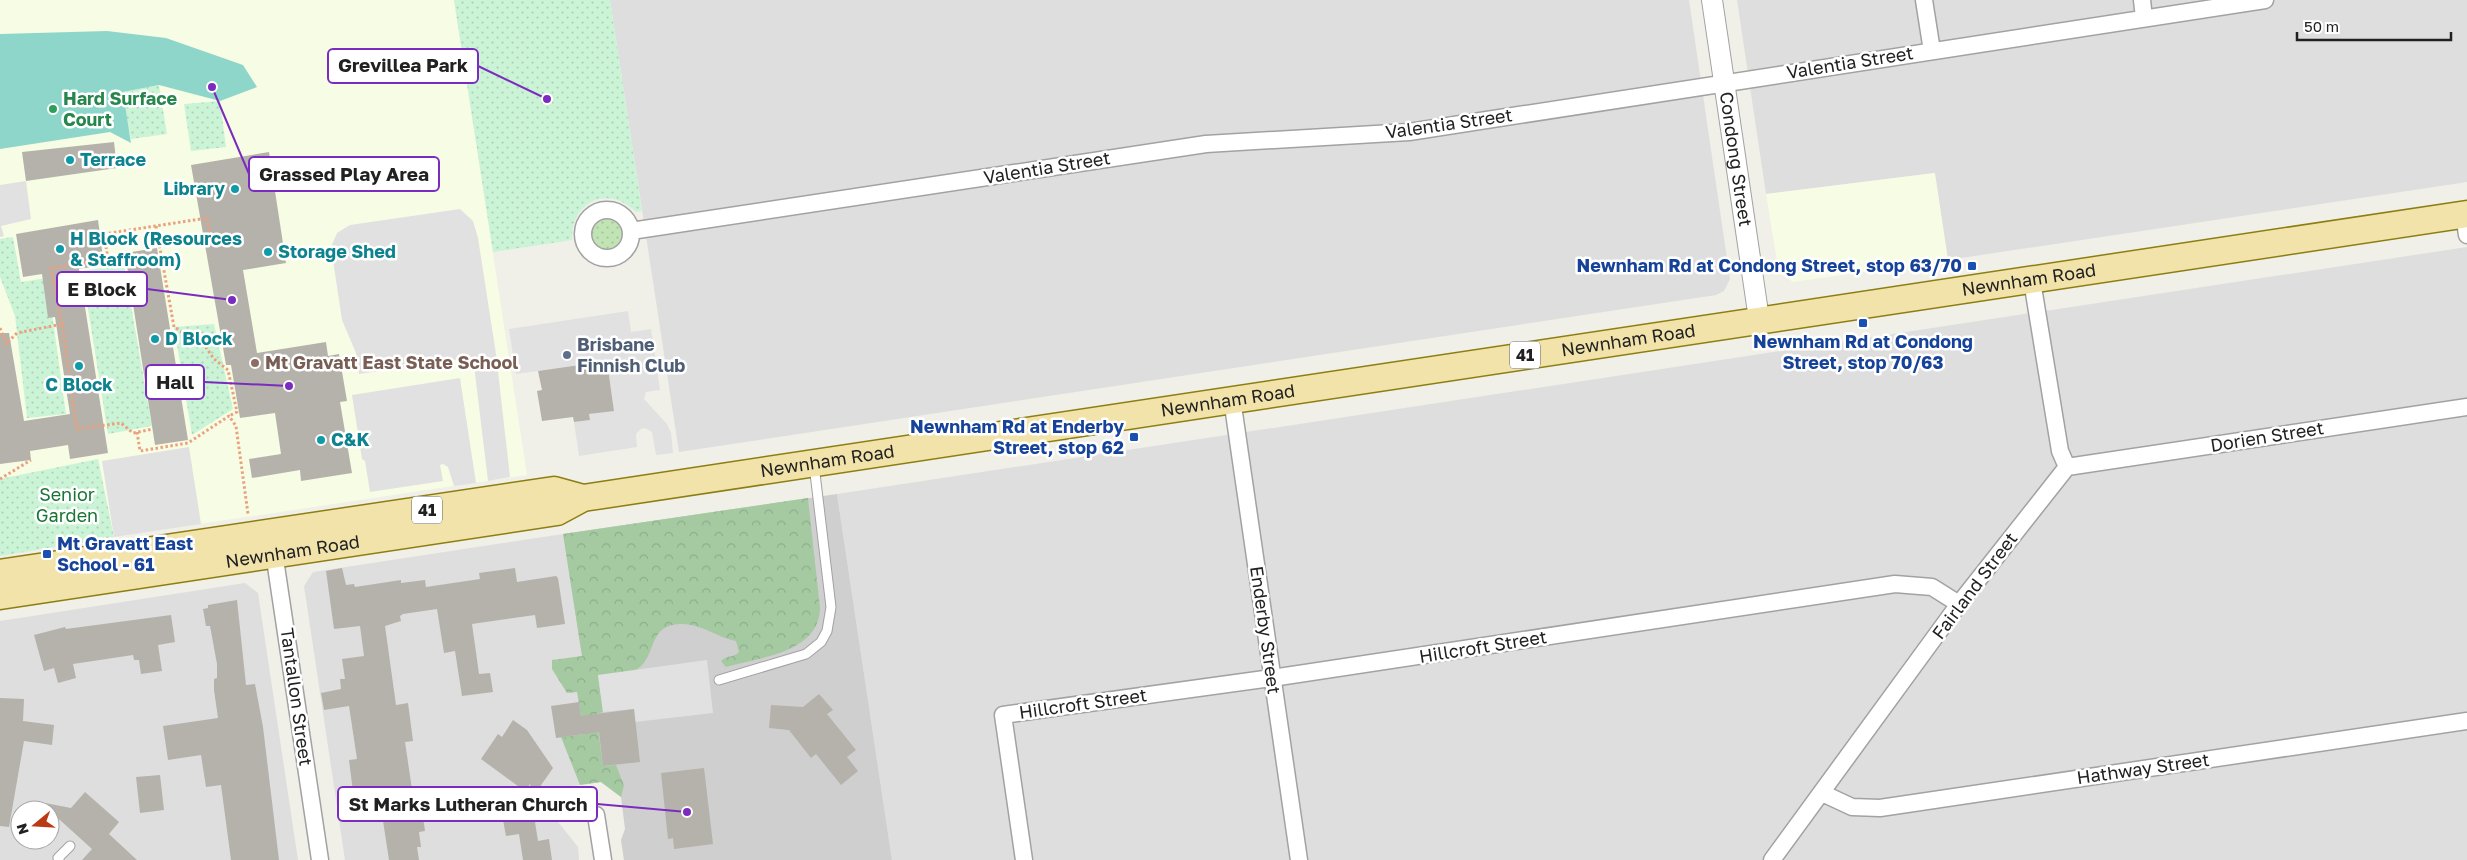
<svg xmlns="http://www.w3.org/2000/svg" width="2467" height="860" font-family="'Golos Text',sans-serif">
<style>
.residential{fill:#dedede;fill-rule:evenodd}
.education{fill:#f7fce5}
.religious{fill:#cfcfcf}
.grass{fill:url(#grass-dots)}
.forest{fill:url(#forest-crowns)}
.park{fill:url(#park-dots)}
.pitch{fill:#8fd6ca}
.parking{fill:#e1e1e1}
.building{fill:#b5b2ab}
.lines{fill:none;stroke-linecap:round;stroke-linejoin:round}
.service-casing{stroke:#a2a2a2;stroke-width:11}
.minor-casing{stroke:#a2a2a2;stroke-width:19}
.tertiary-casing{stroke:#a2a2a2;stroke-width:22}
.primary-casing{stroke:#8c7e11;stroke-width:29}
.path{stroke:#eba17e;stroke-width:3;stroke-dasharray:2.5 2.5;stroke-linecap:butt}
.service{stroke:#fff;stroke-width:9}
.minor{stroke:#fff;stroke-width:16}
.tertiary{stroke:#fff;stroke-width:20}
.primary{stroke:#f2e3ab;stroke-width:26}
.leisure-dot{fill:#2e9e5b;stroke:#fff;stroke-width:2}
.culture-dot{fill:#0f9aa8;stroke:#fff;stroke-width:2}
.transit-dot{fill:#1a4fb4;stroke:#fff;stroke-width:2}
.service-dot{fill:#5c6f8a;stroke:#fff;stroke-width:2}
.education-dot{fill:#8d6e63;stroke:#fff;stroke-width:2}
.labels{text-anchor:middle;stroke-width:5;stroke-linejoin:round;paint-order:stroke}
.shield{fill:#fff;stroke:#646464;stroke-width:1}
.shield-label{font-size:16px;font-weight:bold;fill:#212121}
.street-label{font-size:18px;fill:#212121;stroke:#fff}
.leisure-label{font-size:18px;font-weight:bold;fill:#27864d;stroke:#fff;text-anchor:start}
.culture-label{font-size:18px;font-weight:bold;fill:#0d838f;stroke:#fff;text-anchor:start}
.transit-label{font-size:18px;font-weight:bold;fill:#164399;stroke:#fff;text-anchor:end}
.service-label{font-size:18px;font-weight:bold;fill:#4e5e75;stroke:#fff;text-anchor:start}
.education-label{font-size:18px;font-weight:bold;fill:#785e54;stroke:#fff;text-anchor:start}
.park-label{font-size:18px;fill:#187534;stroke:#fff}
.leader{fill:none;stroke:#7b2cbf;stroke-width:2}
.callout-dot{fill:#7b2cbf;stroke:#fff;stroke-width:2}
.callout{fill:#fff;stroke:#7b2cbf;stroke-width:2}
.callout-label{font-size:19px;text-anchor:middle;font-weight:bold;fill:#212121}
</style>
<defs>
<pattern id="grass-dots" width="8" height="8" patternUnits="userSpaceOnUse" patternTransform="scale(1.25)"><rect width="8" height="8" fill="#c1e4b4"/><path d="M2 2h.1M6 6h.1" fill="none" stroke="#a6c39a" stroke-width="1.8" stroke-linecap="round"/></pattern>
<pattern id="forest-crowns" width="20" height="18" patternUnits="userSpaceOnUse" patternTransform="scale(1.25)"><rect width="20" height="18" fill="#a5caa2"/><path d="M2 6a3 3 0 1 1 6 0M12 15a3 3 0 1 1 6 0" fill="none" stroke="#8ead8b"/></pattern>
<pattern id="park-dots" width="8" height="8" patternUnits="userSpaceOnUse" patternTransform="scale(1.25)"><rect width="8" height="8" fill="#cbf4d7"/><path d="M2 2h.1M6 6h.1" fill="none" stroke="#aed1b8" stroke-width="1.8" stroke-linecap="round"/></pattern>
</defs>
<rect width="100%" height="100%" fill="#f0efe8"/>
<path class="residential" d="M610 0H1689L1730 279 1724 291 1716 295 679 452Z
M1737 0H2467V182L1948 260 1934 173 1766 194Z
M2467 247V860H892L837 494Z
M563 534 601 782 573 786 553 802 555 818 578 847 579 860H345L304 586 313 572Z
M245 583 258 593 298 860H0V621ZM20 810H50V840H20Z"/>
<path class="education" d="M0 0H454L527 475 0 554Z
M1935 173 1948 260 1793 282 1779 273 1766 194Z"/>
<path class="religious" d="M837 494 892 860H624L621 840 625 829 621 797 601 782 563 534Z"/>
<path class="grass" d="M592 234a15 15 0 1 1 30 0a15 15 0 1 1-30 0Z"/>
<path class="forest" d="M808 498 820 608C819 653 761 657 726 667L721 661C726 655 734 658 739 652L736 641C716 637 702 624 681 624 646 625 658 657 636 670 627 675 608 674 598 675L603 712 596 714 603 766 616 765 624 785 621 797 601 782 580 785 561 737 584 734 577 692 567 693 552 669V660L582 656 563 534Z"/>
<path class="park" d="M454 0H610L642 211 636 212C608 184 571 201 572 240L493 252Z
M159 85 167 134 131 139 122 92Z
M220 101 226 147 191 151 184 104Z
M13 237 21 282 47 278 66 414 27 418 15 316 0 277V239Z
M124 265 152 426 108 434 82 271Z
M214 324 233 409 192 435 174 327Z
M98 459 114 537 0 556V479Z"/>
<path class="pitch" d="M107 31 166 38 243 65 257 87 220 101 159 85 123 92 131 143 110 132 0 149V34Z"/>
<path class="parking" d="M26 181 31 219 1 226 4 236 0 237V185Z
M460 209 473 221 478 238 496 354 510 477 488 481 473 357 359 374 356 353 342 320 331 247 337 233 350 225Z
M628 311 631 332 651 329 660 390 646 392 644 399 667 424 671 433 673 453 656 455 652 432 645 428 641 429 636 434 637 447 579 456 574 422 590 420 589 414 614 410 607 361 516 374 509 329Z
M460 378 476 483 454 486 448 467 443 464 440 465 443 481 370 492 365 461 362 459 352 395Z
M189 447 201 524 114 537 102 461Z
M707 660 713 713 635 722 634 709 603 712 598 675Z"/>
<path class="building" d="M114 142 117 168 26 181 22 152Z
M269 152 286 263 243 270 257 353 326 342 328 356 339 354 347 401 340 402 352 473 301 481 300 470 252 478 249 459 281 454 275 413 240 418 231 365H226L191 165Z
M98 220 104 265 79 269 108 453 70 459 68 445 30 451 31 460 0 464V333H9L24 421 70 414 55 317 48 318 42 274 23 277 16 234Z
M157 248 188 440 155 445 125 253Z
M607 361 614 411 589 414 590 420 574 422 573 417 542 421 537 391 542 390 538 371Z
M342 568 346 585 354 584 355 587 401 580V583L425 580 426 587 480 579 479 573 515 568 517 582 556 576 558 578 565 624 537 628 535 615 472 624 479 674 490 673 493 692 462 696 455 651 444 653 437 609 403 614 400 616 401 621 385 626 396 705 408 703 413 741 405 742 413 796H420L425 831 419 832 421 847H417L419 860H389L378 788 353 792 349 760 357 759 349 706 324 710 321 693 341 689 340 679H345L342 659 364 656 360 626 334 629 326 571Z
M237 600 246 685 255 684 263 727 279 860H231L221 785 206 787 201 755 168 760 163 726 218 718 214 690V679L217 678V664L210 626H206L203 609 208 608V605Z
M171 615 175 642 158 645 162 671 141 674 139 660H134L133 655 73 664 76 678 58 683 54 668 44 671 34 635 65 627 66 629Z
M819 694 833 710 827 714 856 750 847 757 858 771 841 785 816 754 811 758 789 730 769 728 771 705 803 707Z
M0 698 24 699 23 721 54 725 52 745 24 741 9 827 0 826Z
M579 702 581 716 634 709 640 762 603 766 599 732 556 738 551 706Z
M513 720 527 730 553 768 537 791 529 784 538 841 549 839 552 860H523L519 834 506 836 503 820 500 821 498 802 500 800 530 795 481 759 498 734 502 737Z
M704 768 713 844 674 849 673 838 668 839 661 773Z
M160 775 164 810 140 813 136 777Z
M85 792 119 822 109 834 137 860H82L92 849 40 802 71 808Z"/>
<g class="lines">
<g class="service-casing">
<path id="service" d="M719 680 806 654 821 642 827 631 831 607 814 465
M59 860 58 858 70 846"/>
</g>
<g class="minor-casing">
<path id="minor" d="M1924 0 1932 51
M2142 0 2144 18
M583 234a24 24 0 1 1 48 0a24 24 0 1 1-48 0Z
M2464 214 2467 235
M631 231 1206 144 1409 132 2265 0
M1232 399 1299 860
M2067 467 2467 407
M273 546 320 860
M1822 793 1852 807 1880 808 2467 721
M596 815 603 860
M1024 860 1003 715 1272 678 1895 584 1932 587 1959 604
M1772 860 1959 604 2067 467 2060 451 2032 281"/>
</g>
<g class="tertiary-casing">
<g id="tertiary">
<path id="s1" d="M1712 0 1759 319"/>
</g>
</g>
<g class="primary-casing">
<g id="primary">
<path d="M0 573 554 490 583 498"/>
<path id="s2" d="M0 596 557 512 583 498 2467 214"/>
</g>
</g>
<path class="path" d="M156 226 174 327 205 346 214 359 228 370 237 412 229 416
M62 324 51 268 108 259 104 234 207 218 211 240
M0 328 6 344 17 333 62 324 77 429 121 423 133 433 153 429
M137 432 140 451 188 443 229 416 236 426 248 514
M0 479 31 460"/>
<use href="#service" class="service"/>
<use href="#minor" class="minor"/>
<use href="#tertiary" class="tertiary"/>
<use href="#primary" class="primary"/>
</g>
<circle class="leisure-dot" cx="53" cy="109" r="5"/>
<g class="culture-dot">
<circle cx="70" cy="160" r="5"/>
<circle cx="235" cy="189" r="5"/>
<circle cx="60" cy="249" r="5"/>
<circle cx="268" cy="252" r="5"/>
<circle cx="155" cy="339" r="5"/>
<circle cx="79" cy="366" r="5"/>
<circle cx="321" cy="440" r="5"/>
</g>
<g class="transit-dot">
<rect x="1967" y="261" width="10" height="10" rx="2.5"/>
<rect x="1858" y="318" width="10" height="10" rx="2.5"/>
<rect x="1129" y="432" width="10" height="10" rx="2.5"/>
<rect x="42" y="549" width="10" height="10" rx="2.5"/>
</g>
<circle class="service-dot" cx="567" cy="355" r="5"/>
<circle class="education-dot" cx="255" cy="363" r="5"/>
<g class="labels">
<g class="shield">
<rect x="1510" y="341.5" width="30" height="27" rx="4"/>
<rect x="412" y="496.5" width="30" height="27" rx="4"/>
</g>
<g class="shield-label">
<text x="1525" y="361">41</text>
<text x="427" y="516">41</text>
</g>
<g class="street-label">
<text transform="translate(1850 63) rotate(-9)" y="6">Valentia Street</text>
<text transform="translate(1449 124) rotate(-8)" y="6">Valentia Street</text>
<text dy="6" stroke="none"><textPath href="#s1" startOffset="161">Condong Street</textPath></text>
<text transform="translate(1047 168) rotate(-9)" y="6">Valentia Street</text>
<text dy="6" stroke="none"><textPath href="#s2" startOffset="2055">Newnham Road</textPath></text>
<text dy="6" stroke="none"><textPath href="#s2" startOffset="1650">Newnham Road</textPath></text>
<text dy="6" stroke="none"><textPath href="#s2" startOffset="1245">Newnham Road</textPath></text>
<text transform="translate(2267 437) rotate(-9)" y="6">Dorien Street</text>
<text dy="6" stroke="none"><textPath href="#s2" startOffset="840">Newnham Road</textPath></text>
<text dy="6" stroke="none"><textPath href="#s2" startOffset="296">Newnham Road</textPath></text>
<text transform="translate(1975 586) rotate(-53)" y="6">Fairland Street</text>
<text transform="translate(1265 630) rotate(82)" y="6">Enderby Street</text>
<text transform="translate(1483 647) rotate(-9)" y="6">Hillcroft Street</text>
<text transform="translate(296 697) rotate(82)" y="6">Tantallon Street</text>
<text transform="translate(1083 704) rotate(-8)" y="6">Hillcroft Street</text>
<text transform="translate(2143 769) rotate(-8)" y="6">Hathway Street</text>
</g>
<g class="leisure-label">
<text x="63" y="105">Hard Surface<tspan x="63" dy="21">Court</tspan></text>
</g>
<g class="culture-label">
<text x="80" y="166">Terrace</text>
<text x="225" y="195" text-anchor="end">Library</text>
<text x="70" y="245">H Block (Resources<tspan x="70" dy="21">&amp; Staffroom)</tspan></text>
<text x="278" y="258">Storage Shed</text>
<text x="165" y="345">D Block</text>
<text x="79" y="391" text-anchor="middle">C Block</text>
<text x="331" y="446">C&amp;K</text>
</g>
<g class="transit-label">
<text x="1962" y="272">Newnham Rd at Condong Street, stop 63/70</text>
<text x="1863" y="348" text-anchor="middle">Newnham Rd at Condong<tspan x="1863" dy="21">Street, stop 70/63</tspan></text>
<text x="1124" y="433">Newnham Rd at Enderby<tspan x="1124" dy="21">Street, stop 62</tspan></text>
<text x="57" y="550" text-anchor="start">Mt Gravatt East<tspan x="57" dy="21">School - 61</tspan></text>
</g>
<g class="service-label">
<text x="577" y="351">Brisbane<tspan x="577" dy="21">Finnish Club</tspan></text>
</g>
<g class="education-label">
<text x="265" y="369">Mt Gravatt East State School</text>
</g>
<g class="park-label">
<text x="67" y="501">Senior<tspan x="67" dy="21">Garden</tspan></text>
</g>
</g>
<path class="leader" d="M547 99L478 66M212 87L249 174M232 300L147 289M289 386L204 382M687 812L597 804"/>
<g class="callout-dot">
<circle cx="547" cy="99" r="5"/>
<circle cx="212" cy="87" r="5"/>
<circle cx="232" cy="300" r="5"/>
<circle cx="289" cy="386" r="5"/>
<circle cx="687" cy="812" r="5"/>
</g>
<g class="callout">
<rect x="328" y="49" width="150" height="34" rx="5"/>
<rect x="249" y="157" width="190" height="34" rx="5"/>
<rect x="57" y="272" width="90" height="34" rx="5"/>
<rect x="146" y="365" width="58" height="34" rx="5"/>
<rect x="338" y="787" width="259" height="34" rx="5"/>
</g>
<g class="callout-label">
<text x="403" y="72">Grevillea Park</text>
<text x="344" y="181">Grassed Play Area</text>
<text x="102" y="296">E Block</text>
<text x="175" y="389">Hall</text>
<text x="468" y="811">St Marks Lutheran Church</text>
</g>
<g transform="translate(35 825) rotate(252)"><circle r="24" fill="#ffffff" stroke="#a6a6a6"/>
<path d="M0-4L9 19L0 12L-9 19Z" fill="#bb3a16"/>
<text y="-8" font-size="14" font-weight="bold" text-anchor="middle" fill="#212121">N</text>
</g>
<path d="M2297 32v8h154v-8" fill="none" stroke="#212121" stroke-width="2.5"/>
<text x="2304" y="32" font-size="15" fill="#212121" stroke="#ffffff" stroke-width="4" paint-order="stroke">50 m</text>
</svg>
